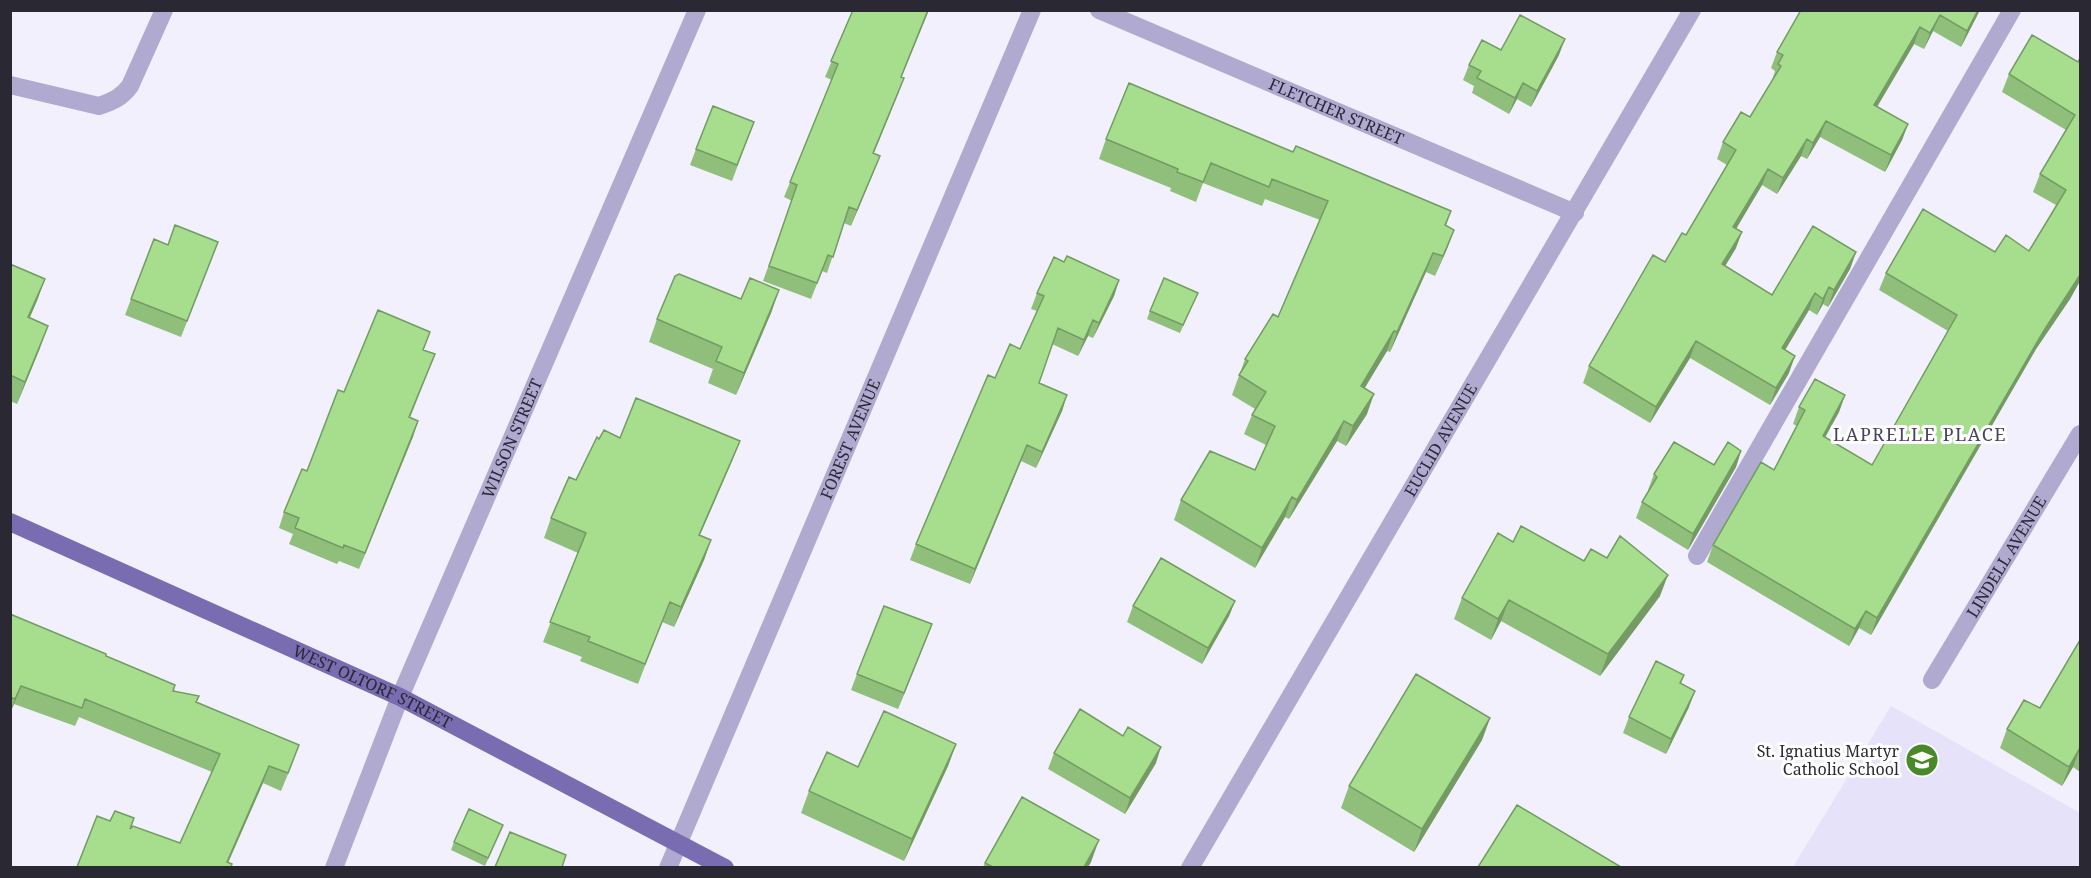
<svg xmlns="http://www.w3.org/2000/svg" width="2091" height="878" font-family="'Noto Serif',serif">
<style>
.built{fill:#e5e2f9}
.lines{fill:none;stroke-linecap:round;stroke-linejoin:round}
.minor{stroke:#b0aad0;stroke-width:18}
.major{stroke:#7a6cb0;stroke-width:18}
.wall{fill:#8fbf7a}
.shaded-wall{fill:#749b63}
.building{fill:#a6de8e;stroke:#749b63;stroke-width:1.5}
.labels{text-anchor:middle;stroke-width:6;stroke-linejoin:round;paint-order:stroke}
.street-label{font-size:16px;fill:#292833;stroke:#fff}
.poi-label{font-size:16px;fill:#292833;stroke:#fff;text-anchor:end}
.neighbourhood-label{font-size:18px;letter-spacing:1.5px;fill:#4a455f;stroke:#fff}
</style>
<rect width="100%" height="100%" fill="#f2f0fd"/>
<path class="built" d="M1891 706 2080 813V867H1793Z"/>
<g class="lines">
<g class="minor">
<path id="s1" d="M1099 10 1575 213"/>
<path d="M10 85 99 106C113 101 121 98 130 86L164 10"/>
<path d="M1697 556 2012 10"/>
<path id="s2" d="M1932 680 2080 434"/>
<path id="s3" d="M334 868 400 697 697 10"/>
<path id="s4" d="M668 868 1032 10"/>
<path id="s5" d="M1190 868 1692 10"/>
</g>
<path class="major" id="s6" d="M10 522 400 697 725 868"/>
</g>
<path class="wall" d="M853 10H929L901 77 898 94 874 153V171L851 226 844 223 827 273 822 271 811 299 763 281 792 201 784 197 832 80 825 77Z
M1801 10H1980L1961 47 1933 31 1924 49 1914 44 1877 107 1908 124 1902 140 1885 172 1820 137 1807 159 1801 156 1777 194 1762 185 1736 229V248L1725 266 1772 295 1856 252 1850 269 1828 307 1823 304 1817 315 1809 310 1785 350 1789 373 1770 405 1690 358 1650 423 1583 383 1589 366 1665 262 1686 235 1727 165 1717 159 1723 142 1750 117 1772 80 1775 71 1771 68 1777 52Z
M1501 50 1559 55 1531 107 1517 99 1509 114 1472 93 1474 86 1463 80 1469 65Z
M2080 58V281L2070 299 2036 349 1871 635 1859 628 1849 646 1707 562 1713 545 1774 470 1797 426 1793 424 1799 407 1845 395 1839 412 1825 438 1872 465 1948 331 1879 290 1886 273 1995 252 2029 251 2056 205 2033 192 2040 174 2066 130 2002 92 2009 74 2078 62Z
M754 122 732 181 690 165 696 149Z
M1106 139 1293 152 1451 211 1446 226 1454 230 1435 276 1426 272 1390 352 1387 351 1364 388 1367 414 1346 446 1337 441 1289 519 1285 517 1255 568 1174 520 1181 500 1255 470 1266 445 1244 434 1252 415 1255 409 1232 395 1245 359 1278 317 1320 220 1265 199 1262 206 1203 183 1196 202 1170 191 1171 188 1099 159Z
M212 258 181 337 125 315 131 299Z
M1064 262 1119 280 1114 296 1093 338 1088 336 1078 356 1052 344 1039 383 1067 395 1062 411 1036 468 1021 461 970 584 910 560 916 544 995 378 1020 349 1037 311 1031 309 1037 293Z
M10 264 45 279 29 318 40 348 17 404 10 401Z
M779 290 771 313 736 395 708 383 713 369 649 342 657 319Z
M1198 293 1180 333 1147 319 1150 311Z
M424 350 435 354 410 418 418 421 359 569 339 561 337 564 289 544 293 534 279 528 284 512 307 471 344 392Z
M620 438 740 441 732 461 700 535 711 540 704 560 674 627 662 622 638 684 580 661 582 657 543 642 578 553 544 538 551 518 576 480 599 439Z
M1741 451 1736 467 1688 550 1636 518 1642 502 1649 491 1648 490 1654 474 1714 465Z
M1513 542 1584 561 1660 596 1600 676 1501 621 1491 640 1454 619 1462 598Z
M1235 601 1229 616 1202 664 1127 622 1133 606Z
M10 614 106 656 197 702 293 762 281 791 263 783 228 863 130 829 180 843 212 772 79 717 75 726 14 704 10 713Z
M2080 638V772L2073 767 2062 786 2000 748 2007 729 2040 708 2078 644Z
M926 640 898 709 851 690 857 674Z
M1684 675 1681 684 1689 707 1666 754 1623 733 1629 717Z
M1490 718 1482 740 1414 852 1341 808 1349 786Z
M956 744 948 766 904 861 801 813 809 791 858 767Z
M1054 753 1156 763 1125 814 1048 769Z
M503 825 485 866 451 850 454 842Z
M1091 862 1088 867H983L985 863Z"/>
<path class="shaded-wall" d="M928 10H929L895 93 901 77Z
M1978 10H1980L1961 47 1967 31Z
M1940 15 1933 31 1924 49 1930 33Z
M1920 27 1914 44 1868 122 1874 105Z
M1565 39 1559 55 1531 107 1537 91Z
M904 78 898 94 867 169 873 153Z
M1523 83 1517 99 1509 114 1515 98Z
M1826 121 1820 137 1807 159 1813 143Z
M1908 124 1902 140 1885 172 1891 155Z
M1807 139 1801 156 1777 194 1783 178Z
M880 156 874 171 851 226 857 210Z
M1768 169 1762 185 1727 244 1733 227Z
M1454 230 1447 249 1435 276 1443 256Z
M1742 232 1736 248 1716 281 1722 264Z
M1856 252 1850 269 1828 307 1834 290Z
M1433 253 1426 272 1390 352 1397 332Z
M2080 275V281L2070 299 2036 349 1871 635 1877 618 2043 332Z
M45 279 37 301 20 340 28 317Z
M1119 280 1114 296 1093 338 1099 323Z
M1829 287 1823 304 1817 315 1823 299Z
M779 290 771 313 736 395 744 373Z
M1815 293 1809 310 1776 365 1782 348Z
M1093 320 1088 336 1078 356 1084 340Z
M48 326 40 348 17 404 25 382Z
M1394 331 1387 351 1354 406 1361 386Z
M1696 341 1690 358 1650 423 1656 407Z
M1795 356 1789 373 1770 405 1776 388Z
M1374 394 1367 414 1346 446 1353 426Z
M1067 395 1062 411 1036 468 1042 452Z
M1845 395 1839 412 1816 453 1823 436Z
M418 421 413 437 359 569 365 553Z
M1344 421 1337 441 1289 519 1297 500Z
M740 441 732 461 691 555 699 535Z
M1027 445 1021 461 970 584 975 569Z
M1741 451 1736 467 1688 550 1693 534Z
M1292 497 1285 517 1255 568 1262 548Z
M711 540 704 560 674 627 681 607Z
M1668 575 1660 596 1600 676 1608 654Z
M1509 600 1501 621 1491 640 1498 619Z
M1235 601 1229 616 1202 664 1208 648Z
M1866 611 1859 628 1849 646 1855 629Z
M932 624 926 640 898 709 904 693Z
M21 686 14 704 10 713 15 699Z
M1695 691 1689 707 1666 754 1671 739Z
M1490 718 1482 740 1414 852 1422 829Z
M956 744 948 766 904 861 912 839Z
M1161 747 1156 763 1125 814 1130 798Z
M2080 748 2073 767 2062 786 2069 767Z
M269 766 263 783 226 867H225Z
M1099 840 1091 862 1088 867H1084Z"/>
<path class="building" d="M853 10H928L901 77 904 78 873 153 880 156 857 210 849 207 833 257 828 255 817 283 769 266 797 185 790 182 838 64 831 61Z
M1801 10H1978L1967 31 1940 15 1930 33 1920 27 1874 105 1908 124 1891 155 1826 121 1813 143 1807 139 1783 178 1768 169 1733 227 1742 232 1722 264 1772 295 1813 226 1856 252 1834 290 1829 287 1823 299 1815 293 1782 348 1795 356 1776 388 1696 341 1656 407 1589 366 1653 255 1665 262 1682 233 1686 235 1736 150 1723 142 1741 112 1750 117 1781 66 1778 64 1783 55 1777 52Z
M1520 15 1565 39 1537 91 1523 83 1515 98 1477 78 1481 71 1469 65 1482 40 1501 50Z
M2032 35 2078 62 2080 58V275L2043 332 1877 618 1866 611 1855 629 1713 545 1761 462 1774 470 1805 410 1799 407 1815 379 1845 395 1823 436 1872 465 1957 315 1886 273 1923 209 1995 252 2006 235 2029 251 2066 190 2040 174 2075 115 2009 74Z
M1129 83 1293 152 1296 146 1451 211 1445 225 1454 230 1443 256 1433 253 1397 332 1394 331 1361 386 1374 394 1353 426 1344 421 1297 500 1292 497 1262 548 1181 500 1210 451 1255 470 1275 426 1252 415 1266 392 1239 375 1248 361 1245 359 1273 314 1278 317 1328 201 1272 179 1269 187 1211 163 1203 182 1177 172 1178 169 1106 139Z
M713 106 754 122 737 165 696 149Z
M175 225 218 242 187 321 131 299 154 239 168 245Z
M1067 256 1119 280 1099 323 1093 320 1084 340 1058 328 1039 383 1067 395 1042 452 1027 445 975 569 916 544 988 375 995 378 1010 344 1020 349 1044 296 1037 293 1054 257 1064 262Z
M10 264 45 279 28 317 48 326 25 382 10 375Z
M679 274 741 299 750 278 779 290 744 373 716 361 722 347 657 319 675 276Z
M1164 278 1198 293 1183 325 1150 311Z
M378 310 430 332 423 350 435 354 409 417 418 421 365 553 344 545 343 548 295 528 299 518 284 512 302 469 307 471 338 390 344 392Z
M636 398 740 441 699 535 711 540 681 607 670 602 645 664 588 641 590 637 550 622 586 533 551 518 569 477 576 480 597 437 599 439 604 430 620 438Z
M1674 442 1714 465 1728 442 1741 451 1693 534 1642 502 1657 477 1654 474Z
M1521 526 1584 561 1591 549 1607 558 1620 536 1668 575 1608 654 1509 600 1498 619 1462 598 1498 533 1513 542Z
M1161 558 1235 601 1208 648 1133 606Z
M884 606 932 624 904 693 857 674Z
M10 614 106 654V656L175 685 173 691 199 696 196 702 299 745 288 773 269 766 227 862 232 864 231 867H77L97 816 110 821 115 811 134 818 130 829 133 826 180 843 220 754 85 699 82 708 21 686 15 699 10 697Z
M2080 640V748L2069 767 2007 729 2024 700 2040 708Z
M1656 661 1684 675 1680 683 1695 691 1671 739 1629 717Z
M1416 674 1490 718 1422 829 1349 786Z
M1080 709 1123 736 1128 727 1161 747 1130 798 1054 753Z
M884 711 956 744 912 839 809 791 827 752 858 767Z
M1022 797 1099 840 1084 867H993L985 863Z
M1517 805 1621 867H1478Z
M469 809 503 825 488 858 454 842Z
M510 832 566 855 562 867H495Z"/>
<defs>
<g id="school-disc" transform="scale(1.725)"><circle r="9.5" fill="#4a8929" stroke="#fff"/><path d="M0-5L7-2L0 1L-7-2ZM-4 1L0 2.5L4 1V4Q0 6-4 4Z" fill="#fff"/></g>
</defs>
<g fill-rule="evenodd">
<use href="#school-disc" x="1922" y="760"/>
</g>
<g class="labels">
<g class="street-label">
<text dy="6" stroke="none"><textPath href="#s1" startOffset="258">FLETCHER STREET</textPath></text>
<text dy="6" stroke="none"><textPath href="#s3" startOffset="465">WILSON STREET</textPath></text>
<text dy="6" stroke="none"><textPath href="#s4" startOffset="466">FOREST AVENUE</textPath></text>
<text dy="6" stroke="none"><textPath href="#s5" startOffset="496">EUCLID AVENUE</textPath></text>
<text dy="6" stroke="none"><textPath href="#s2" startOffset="144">LINDELL AVENUE</textPath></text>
<text dy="6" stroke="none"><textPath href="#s6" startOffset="398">WEST OLTORF STREET</textPath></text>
</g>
<g class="poi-label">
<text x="1899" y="757">St. Ignatius Martyr<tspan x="1899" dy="18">Catholic School</tspan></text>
</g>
<g class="neighbourhood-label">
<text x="1920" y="441">LAPRELLE PLACE</text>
</g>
</g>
<rect width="2091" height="878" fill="none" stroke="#292833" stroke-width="24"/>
</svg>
